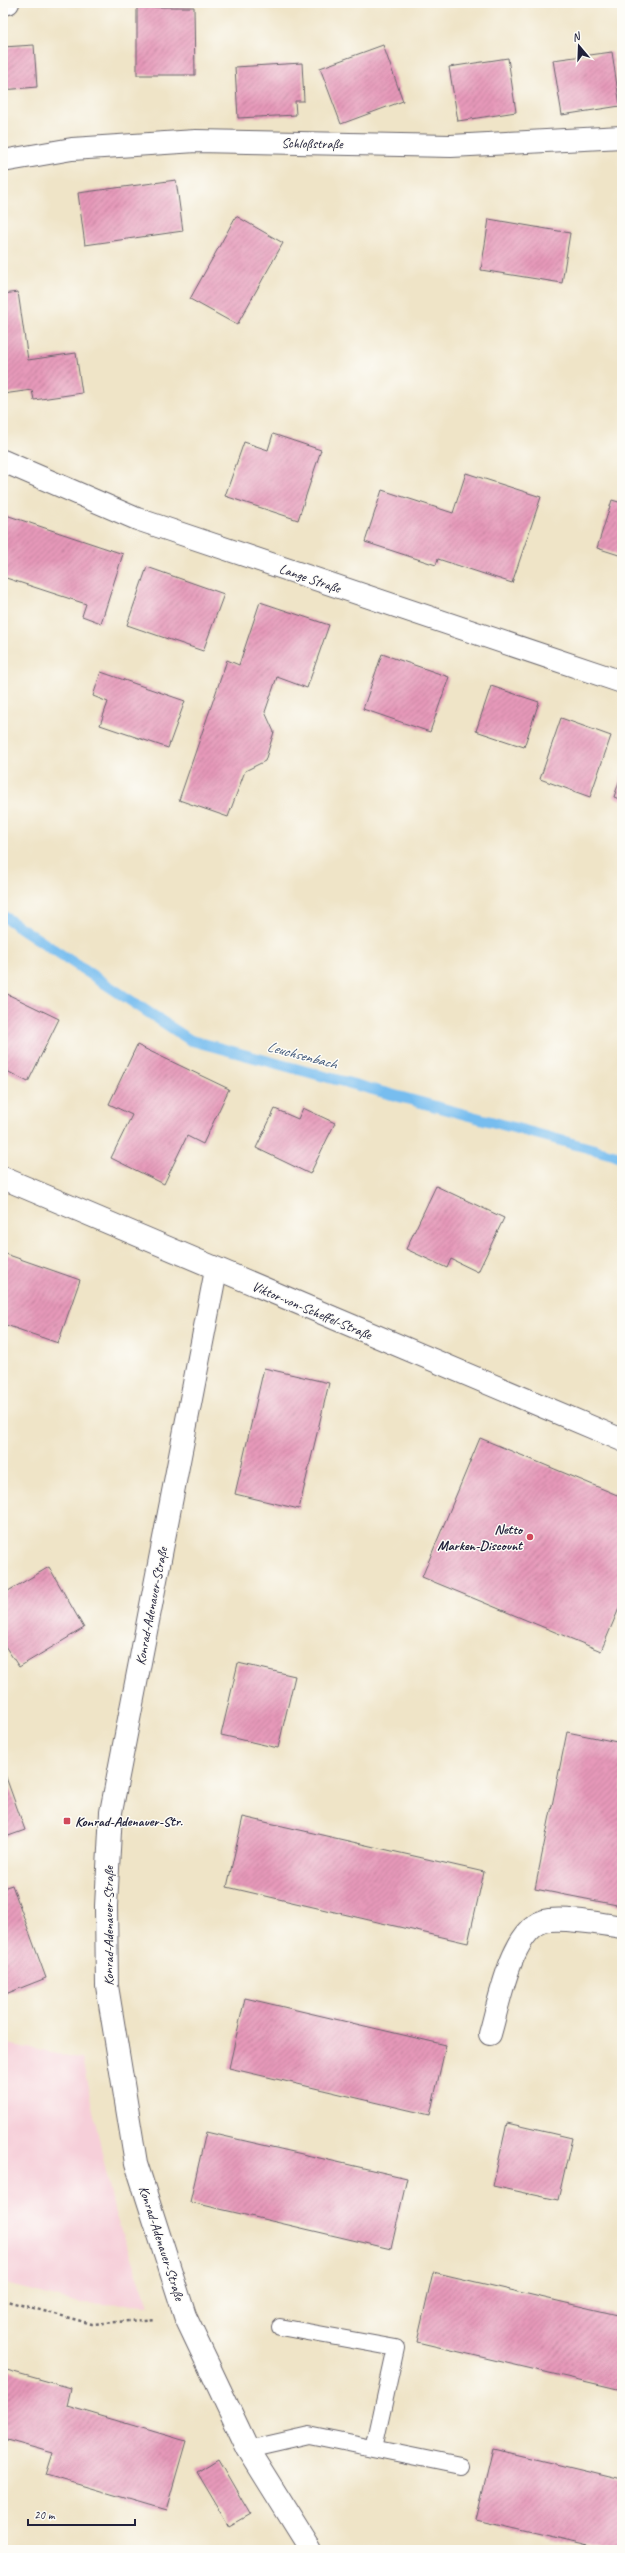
<svg xmlns="http://www.w3.org/2000/svg" width="625" height="2553" font-family="Caveat,sans-serif">
<style>
.built{fill:#f6cfd9}
.lines{fill:none;stroke-linecap:round;stroke-linejoin:round}
.stream{stroke:#77bdef;stroke-width:11}
.building{fill:url(#building-hatch)}
.lane-casing{stroke:#6a666c;stroke-width:18}
.street-casing{stroke:#6a666c;stroke-width:24}
.secondary-casing{stroke:#6a666c;stroke-width:24}
.path{stroke:#6a666c;stroke-width:2.5;stroke-dasharray:3 3;stroke-linecap:butt}
.lane{stroke:#fff;stroke-width:16}
.street{stroke:#fff;stroke-width:22}
.secondary{stroke:#fff;stroke-width:22}
.poi-dot{fill:#d1495b;stroke:#fdfcf7;stroke-width:1.5}
.labels{text-anchor:middle;stroke-width:3;stroke-linejoin:round;paint-order:stroke}
.street-label{font-size:14px;fill:#22223b;stroke:#fdfcf7}
.poi-label{font-size:14px;font-weight:bold;fill:#22223b;stroke:#fdfcf7;text-anchor:end}
.water-label{font-size:15px;font-style:italic;fill:#40587a;stroke:#fdfcf7}
</style>
<defs>
<pattern id="building-hatch" width="6" height="6" patternUnits="userSpaceOnUse"><rect width="6" height="6" fill="#e699b9"/><path d="M-1 1l2-2M0 6l6-6M5 7l2-2" fill="none" stroke="#ba7c98"/></pattern>
</defs>
<rect width="100%" height="100%" fill="#fdfcf7"/>
<filter id="ink" filterUnits="userSpaceOnUse"><feTurbulence type="fractalNoise" baseFrequency=".025" numOctaves="2"/><feDisplacementMap in="SourceGraphic" scale="8" xChannelSelector="R" yChannelSelector="G"/><feConvolveMatrix kernelMatrix="1 2 1 2 8 2 1 2 1" color-interpolation-filters="sRGB"/></filter>
<filter id="wash" filterUnits="userSpaceOnUse"><feTurbulence type="fractalNoise" baseFrequency=".012" numOctaves="4" result="noise"/><feDisplacementMap in="SourceGraphic" scale="16" xChannelSelector="R" yChannelSelector="G"/><feGaussianBlur stdDeviation="0.9" result="paint"/><feColorMatrix in="noise" values="0 0 0 0 0 0 0 0 0 0 0 0 0 0 0 0 0 1.4 0 .05"/><feComposite in="paint" operator="in"/></filter>
<g filter="url(#wash)">
<rect width="100%" height="100%" fill="#efe4c7"/>
<path class="built" d="M3 2043 82 2059 115 2214 149 2306 79 2303 3 2283Z"/>
<g class="lines">
<path class="stream" d="M3 916 190 1040 622 1157"/>
</g>
<g id="blocks">
<path class="building" d="M137 7H194L195 75H137Z
M34 45 37 87 3 90V47Z
M383 45 403 101 341 124 320 68Z
M612 52 620 106 562 115 553 60Z
M508 58 516 112 458 121 449 67Z
M302 63 304 101H295L296 115 238 118 235 67Z
M176 180 183 231 85 245 78 193Z
M236 216 283 243 237 325 190 299Z
M489 219 570 233 562 283 481 270Z
M18 292 28 360 76 353 82 393 34 400 32 390 3 394V294Z
M273 434 321 450 298 520 225 496 244 442 268 450Z
M466 473 541 497 512 583 438 559 436 565 365 542 382 490 453 513Z
M612 500 622 503V556L597 548Z
M3 514 123 554 101 623 82 616 86 604 3 577Z
M147 567 224 594 203 651 127 625Z
M260 602 329 625 307 688 277 677 265 712 274 732 265 761 245 771 228 817 179 800 227 660 239 665Z
M382 654 449 677 430 732 363 709Z
M101 672 185 701 168 748 100 725 108 702 93 696Z
M491 686 539 702 524 747 476 731Z
M561 718 611 736 590 797 540 779Z
M622 773V800L614 797Z
M3 992 59 1019 28 1082 3 1069Z
M137 1045 229 1089 203 1144 187 1136 164 1184 111 1158 132 1115 109 1104Z
M303 1108 335 1123 310 1174 256 1148 275 1109 298 1119Z
M436 1186 504 1218 478 1272 451 1259 447 1268 406 1249Z
M3 1253 80 1280 58 1343 3 1324Z
M264 1368 329 1383 299 1509 235 1494Z
M480 1438 622 1497V1607L620 1606 601 1651 422 1577Z
M49 1567 84 1628 19 1667 3 1643V1594Z
M238 1663 295 1676 278 1748 221 1735Z
M567 1732 622 1743V1906L535 1889Z
M3 1769 25 1830 3 1838Z
M243 1817 484 1872 468 1943 227 1887Z
M12 1885 46 1978 3 1995V1888Z
M245 1998 446 2045 430 2115 229 2068Z
M507 2123 572 2138 558 2200 493 2186Z
M206 2132 407 2178 391 2249 190 2202Z
M433 2272 622 2316V2390L417 2342Z
M3 2369 71 2388 67 2406 186 2441 166 2510 46 2475 53 2453 3 2439Z
M493 2449 622 2480V2550H606L476 2520Z
M218 2459 250 2514 229 2526 197 2472Z"/>
</g>
</g>
<g filter="url(#ink)">
<use href="#blocks" fill-opacity="0" stroke="#6a666c" stroke-width="1"/>
<g class="lines">
<g class="lane-casing">
<path id="lane" d="M280 2327 396 2348 374 2448
M248 2449 309 2435 460 2466"/>
</g>
<g class="street-casing">
<path id="street" d="M3 4 8 3
M3 161 72 149 196 141 451 146 622 137
M3 461 137 519 622 682
M216 1270 111 1812 106 1906 107 1986 136 2163 185 2316 248 2449 311 2550
M490 2034C499 2004 512 1924 549 1920 573 1918 599 1924 622 1927"/>
</g>
<g class="secondary-casing">
<path id="secondary" d="M3 1178 622 1440"/>
</g>
<path class="path" d="M3 2300 92 2324 155 2319"/>
<use href="#lane" class="lane"/>
<use href="#street" class="street"/>
<use href="#secondary" class="secondary"/>
</g>
</g>
<g class="poi-dot">
<circle cx="530" cy="1537" r="4"/>
<rect x="63" y="1817" width="8" height="8" rx="2"/>
</g>
<g class="labels">
<g class="street-label">
<text transform="translate(312 143) rotate(1)" y="5">Schloßstraße</text>
<text transform="translate(310 578) rotate(19)" y="5">Lange Straße</text>
<text transform="translate(312 1310) rotate(23)" y="5">Viktor-von-Scheffel-Straße</text>
<text transform="translate(151 1606) rotate(-79)" y="5">Konrad-Adenauer-Straße</text>
<text transform="translate(108 1926) rotate(-90)" y="5">Konrad-Adenauer-Straße</text>
<text transform="translate(162 2243) rotate(72)" y="5">Konrad-Adenauer-Straße</text>
</g>
<g class="poi-label">
<text x="522" y="1534">Netto<tspan x="522" dy="16">Marken-Discount</tspan></text>
<text x="75" y="1826" text-anchor="start">Konrad-Adenauer-Str.</text>
</g>
<g class="water-label">
<text transform="translate(302 1055) rotate(15)" y="5">Leuchsenbach</text>
</g>
</g>
<rect width="625" height="2553" fill="none" stroke="#fdfcf7" stroke-width="16"/>
<g transform="translate(579 46) rotate(341)" stroke="#fdfcf7" stroke-width="3" paint-order="stroke">
<path d="M0-3L7 15L0 10L-7 15Z" fill="#22223b"/>
<text y="-6" font-size="11" font-weight="bold" text-anchor="middle" fill="#22223b">N</text>
</g>
<path d="M28 2519v6h107v-6" fill="none" stroke="#22223b" stroke-width="2"/>
<text x="34" y="2519" font-size="12" fill="#22223b" stroke="#fdfcf7" stroke-width="3" paint-order="stroke">20 m</text>
</svg>
